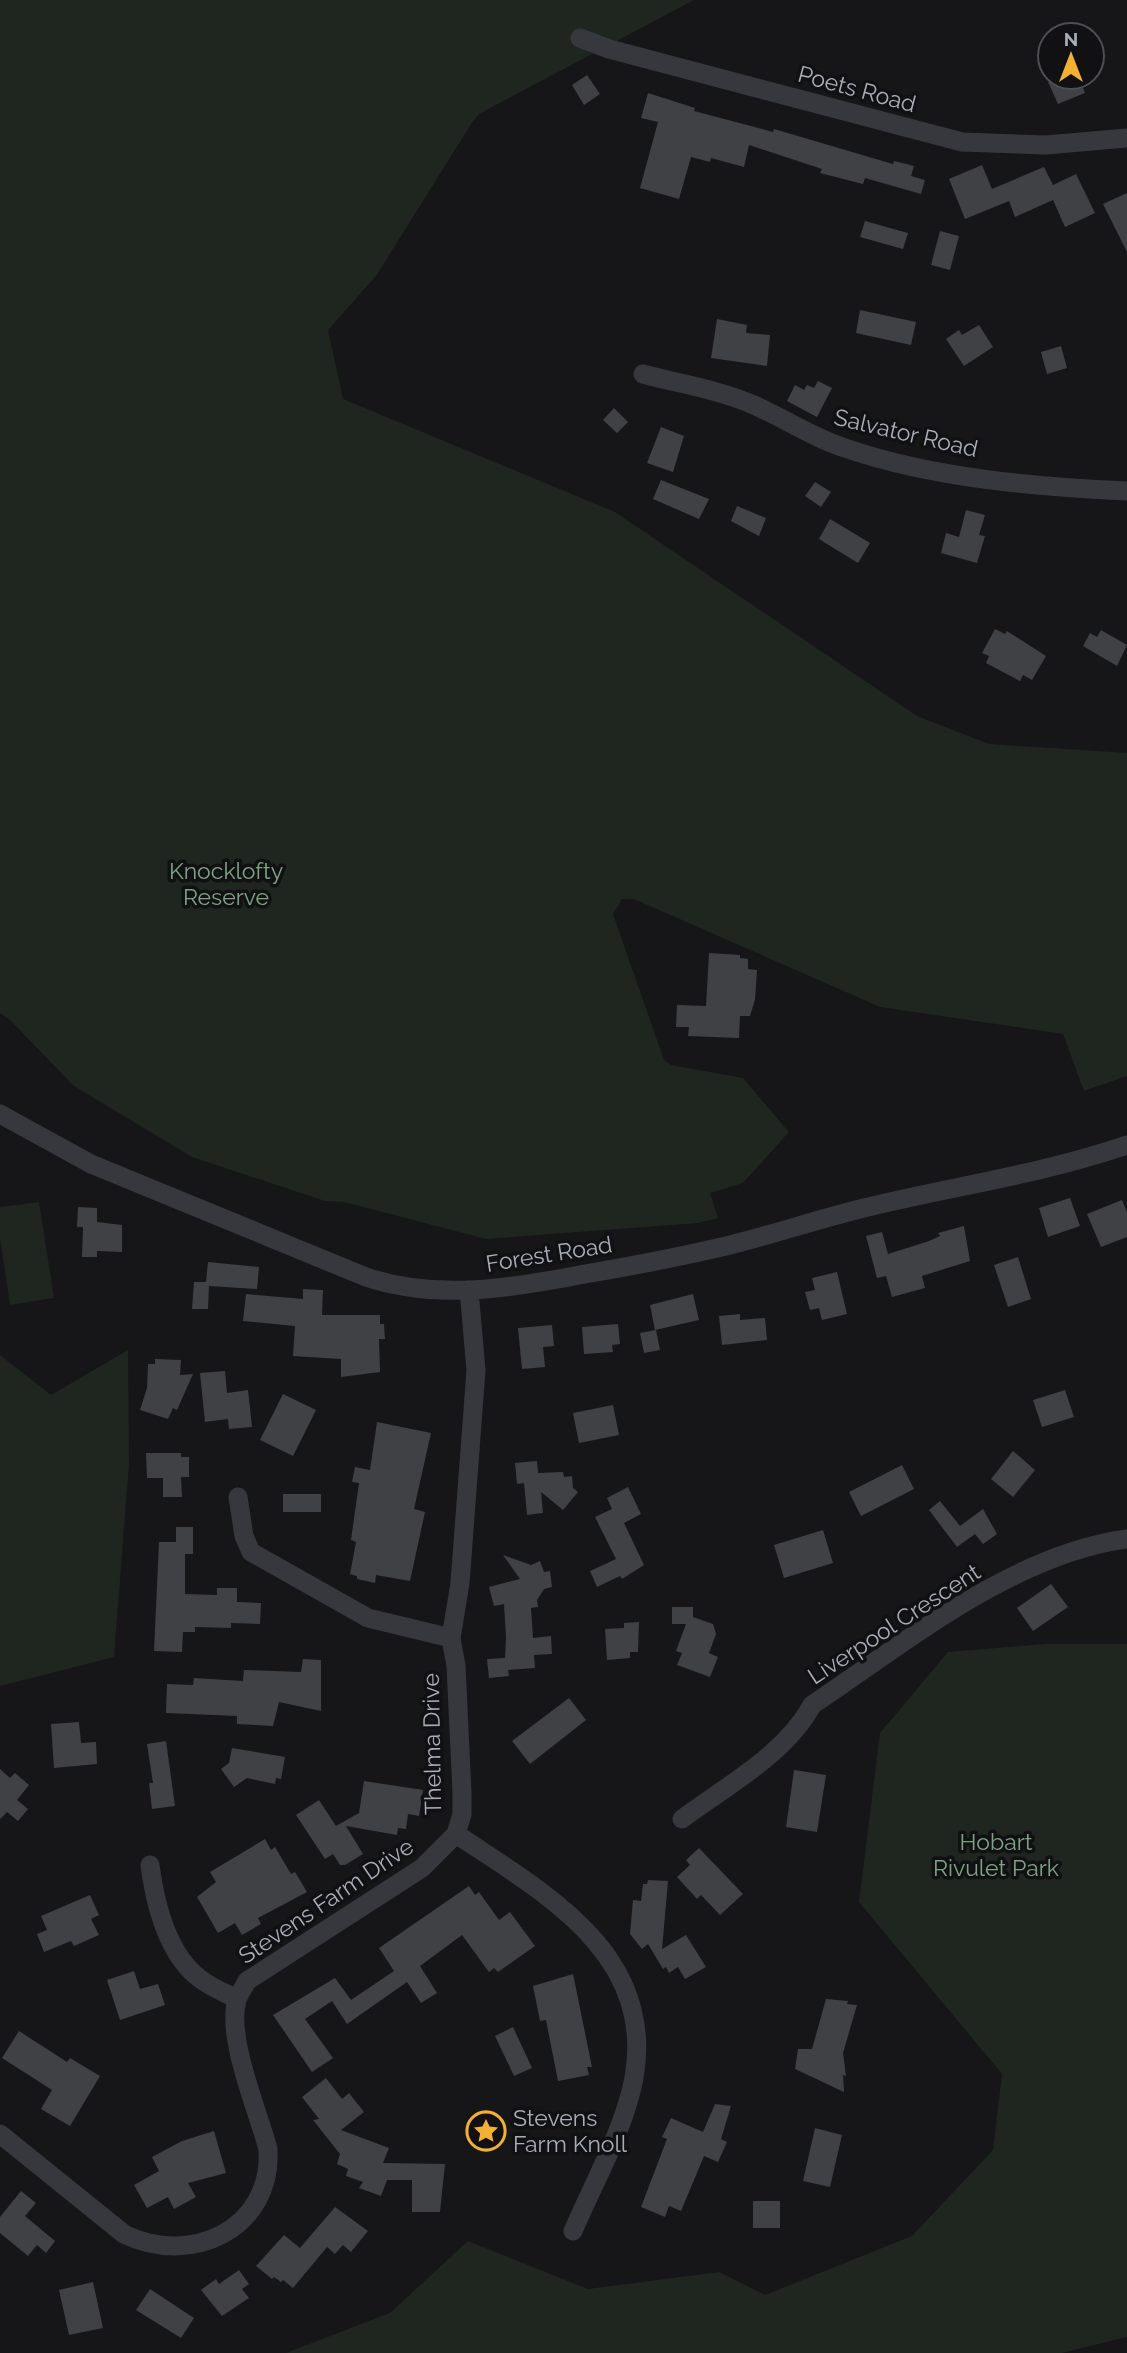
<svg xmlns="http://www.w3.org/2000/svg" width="1127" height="2353" font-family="Raleway,sans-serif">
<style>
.green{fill:#1e261f}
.building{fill:#404145}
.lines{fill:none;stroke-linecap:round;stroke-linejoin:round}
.street{stroke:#37383d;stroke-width:19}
.labels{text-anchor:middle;stroke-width:7;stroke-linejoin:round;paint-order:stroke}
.street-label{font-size:23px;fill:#a8adb8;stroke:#111113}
.park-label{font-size:23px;fill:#7fa381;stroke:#111113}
.poi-label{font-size:23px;fill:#a8adb8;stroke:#111113;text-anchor:start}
</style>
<rect width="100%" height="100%" fill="#161618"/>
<path class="green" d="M0 0H694L479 114 473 121 376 276 328 330 343 399 615 512 917 716 989 744 1127 753V1076L1084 1091 1063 1034 880 1007 634 899H622L613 914 664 1060 671 1065 743 1078 789 1132 743 1183 710 1193 718 1218 698 1223 486 1239 344 1202 325 1201 192 1157 74 1086 10 1020 0 1013Z
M39 1202 54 1298 10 1305 0 1237V1207Z
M128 1350 129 1464 114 1657 0 1686V1355L51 1395Z
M1045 1644H1127V2337L1062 2353H286L390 2313 468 2241 588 2289 719 2272 765 2295 912 2236 993 2150 1002 2074 859 1902 880 1733 948 1652Z"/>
<path class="building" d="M587 75 600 94 584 105 572 85Z
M1062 77H1079L1085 93 1058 104 1048 82Z
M648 93 695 108 694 111 773 132 774 129 893 164 894 161 914 166 911 176 925 180 921 194 865 178 863 184 820 173 822 169 749 145 744 167 711 158 710 162 691 157 679 199 640 188 658 122 641 118Z
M982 165 992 189 1044 167 1053 185 1076 174 1095 213 1065 227 1053 200 1015 217 1009 201 965 219 949 179Z
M1127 193V252L1103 204Z
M865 221 908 233 903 249 860 237Z
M940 231 959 236 950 270 931 265Z
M860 310 916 322 911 345 856 333Z
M717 319 747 325 746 333 770 335 767 366 711 358Z
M979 325 993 347 964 366 946 339 959 330 962 335Z
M1061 346 1067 368 1047 374 1041 352Z
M818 381 832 388 817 417 787 401 795 385 804 390 807 385 814 388Z
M614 408 628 422 617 433 603 420Z
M661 427 684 436 673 472 647 463Z
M661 480 709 499 699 519 653 499Z
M815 482 831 492 821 507 805 496Z
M737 506 766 518 759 536 731 521Z
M966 510 985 515 979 535 985 536 977 563 941 553 946 533 959 537Z
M830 519 870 543 858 563 819 539Z
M995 629 1005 634 1007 631 1046 656 1032 680 1023 675 1020 681 986 663 989 656 982 653Z
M1101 630 1127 645 1117 666 1083 646 1090 633 1097 637Z
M709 953 740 955V958L748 959V969L757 970 755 1000 750 1016H740L739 1038 688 1036 689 1027H676L677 1005 706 1006Z
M1070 1198 1080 1226 1048 1237 1039 1208Z
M1122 1200 1127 1212V1237L1101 1247 1087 1214Z
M78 1207 97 1208V1222L122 1225V1252L97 1251V1257H82L83 1227H77Z
M964 1226 970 1261 922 1276 925 1288 892 1297 886 1276 877 1278 866 1236 882 1232 888 1254 929 1241 940 1236 938 1233Z
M1018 1257 1031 1299 1008 1307 994 1265Z
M208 1262 259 1267 257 1289 209 1286 208 1309H192L194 1282H206Z
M837 1272 847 1314 822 1320 819 1308 810 1310 805 1292 815 1290 812 1278Z
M303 1289 323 1290 322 1315H380V1324H384L385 1339H379L380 1372 341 1377V1359L293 1356 295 1326 243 1321 246 1294 303 1299Z
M693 1294 699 1320 655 1330 650 1305Z
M740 1314V1320L765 1318 767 1340 722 1345 719 1316Z
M618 1324 620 1344 612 1345 613 1352 584 1354 582 1327Z
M552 1325 554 1346 543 1347 545 1367 522 1369 518 1328Z
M656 1330 660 1350 644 1353 640 1333Z
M155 1359 181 1360 180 1375 193 1374 177 1410 173 1408 168 1419 140 1410 147 1388 148 1364H155Z
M225 1371 227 1393 248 1390 252 1427 229 1429 228 1419 205 1422 200 1373Z
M1065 1390 1074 1417 1042 1427 1033 1400Z
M283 1394 316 1410 293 1456 260 1440Z
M613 1405 619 1435 579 1443 573 1413Z
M377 1422 431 1433 414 1509 425 1512 410 1581 376 1575 375 1583 357 1579V1576L350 1574 356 1542 351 1540 359 1483 352 1482 355 1467 370 1470Z
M1013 1451 1035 1470 1013 1497 991 1479Z
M146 1453H181V1457H189V1477H181L182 1497H163V1478H147Z
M537 1461 538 1473 563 1472 564 1477 572 1476 573 1488 578 1492 563 1510 541 1492 543 1513 527 1515 524 1483 517 1484 515 1463Z
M902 1465 914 1489 861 1516 849 1492Z
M628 1487 641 1514 624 1523 644 1565 622 1579 620 1576 597 1587 590 1571 616 1559 595 1517 612 1509 607 1498Z
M283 1494H321V1512H283Z
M940 1501 960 1526 983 1509 997 1534 983 1544 975 1534 957 1547 929 1510Z
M176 1527H193V1554H185V1594L217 1595V1588H237V1602L261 1603 260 1624 231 1623V1628L195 1627V1632H183L182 1652 154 1651 159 1542H176Z
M823 1530 833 1563 784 1578 774 1545Z
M503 1555 531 1565 540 1561 544 1572 550 1571 552 1587 544 1589 537 1600 538 1607 531 1608 533 1638 551 1636 552 1654 534 1655 535 1668 508 1670 509 1676 489 1678 487 1659 505 1658 506 1637 504 1604 494 1606 489 1587 520 1579Z
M1051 1584 1068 1607 1033 1631 1017 1608Z
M672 1607H693V1617L713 1624 716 1634 709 1653 718 1657 710 1677 677 1665 682 1653 676 1651 686 1624H672Z
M639 1622 638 1652H630V1658L607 1660 605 1629 624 1628V1623Z
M303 1659 321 1660V1711L279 1702 273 1726 237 1724V1716L166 1713 167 1684 193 1685 194 1678 243 1681 244 1670 301 1672Z
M569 1698 586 1720 530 1764 512 1741Z
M79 1722 81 1743 96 1742 97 1764 54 1768 51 1724Z
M166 1741 175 1806 152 1809 149 1783H153L147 1744Z
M232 1748 285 1757 281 1779 276 1778 275 1784 247 1778 234 1787 221 1769 229 1763Z
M0 1769 10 1778 15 1773 29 1785 17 1800 28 1809 18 1821 7 1812 0 1819Z
M794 1770 826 1775 817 1832 786 1827Z
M364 1781 423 1790 419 1816 408 1814 406 1829 398 1828 397 1835 346 1826 363 1854 345 1865H340L333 1854 325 1859 296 1815 319 1800 336 1826 359 1813Z
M265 1839 271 1850 275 1847 291 1874 295 1872 307 1892 258 1918 261 1924 242 1935 235 1923 218 1933 197 1897 216 1882 210 1872Z
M699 1848 743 1894 720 1915 701 1895 697 1899 677 1877 690 1865 686 1860Z
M648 1880 668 1881 662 1949 686 1935 706 1967 685 1979 678 1967 669 1973 666 1967 663 1969 648 1944 642 1949 630 1934 633 1900 641 1901 643 1884H647Z
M469 1886 475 1895 479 1892 499 1920 510 1912 535 1946 498 1972 494 1968 489 1972 462 1935 420 1966 437 1993 421 2003 407 1982 347 2024 332 2001 305 2019 333 2058 312 2072 273 2015 335 1978 351 2000 394 1971 379 1948Z
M90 1895 99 1915 91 1919 99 1935 74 1946 71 1941 44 1952 37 1934 47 1930 41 1916Z
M134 1971 140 1989 158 1984 165 2005 120 2020 107 1980Z
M573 1974 592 2067H587L589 2075 558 2081 546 2020 540 2021 533 1986Z
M826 1999 848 2001 847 2004 857 2005 843 2053 846 2076 843 2075 844 2092 795 2069 798 2049H812Z
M513 2027 532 2068 514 2076 495 2036Z
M19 2031 67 2062 70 2058 100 2076 70 2126 41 2109 52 2090 2 2058Z
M326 2078 342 2099 349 2093 364 2112 341 2130 389 2148 383 2163 445 2164 440 2212H412V2180H387L381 2196 359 2188 363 2182 346 2176 348 2169 337 2164 340 2154 313 2120 319 2119 302 2097Z
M715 2104 731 2106 721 2139 727 2142 718 2162 704 2156 681 2211 669 2206 665 2217 641 2207 667 2139 662 2137 671 2118 703 2132Z
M815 2128 842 2135 830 2187 803 2181Z
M214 2131 226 2173 188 2183 196 2197 174 2209 168 2197 147 2208 134 2185 159 2171 152 2157 182 2141Z
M21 2191 36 2203 25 2216 55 2241 46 2253 37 2245 28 2256 0 2233V2217Z
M753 2201H780V2228H753Z
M335 2207 368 2231 351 2252 343 2245 335 2254 327 2247 293 2288 283 2280 281 2282 274 2277 272 2279 256 2266 284 2235 300 2248Z
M239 2270 249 2284 242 2289 249 2298 222 2316 201 2290 216 2279 219 2284Z
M93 2282 103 2328 69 2335 59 2290Z
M150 2289 194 2318 181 2338 136 2310Z"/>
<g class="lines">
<path class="street" d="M580 38 609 49 962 142 1046 145 1127 138
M643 374C680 384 721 390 756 406 787 420 815 439 848 449 933 478 1037 487 1127 491
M0 1114 91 1164 366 1277C437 1301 513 1288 585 1274 632 1266 679 1257 726 1246 772 1235 818 1219 864 1208 953 1186 1039 1175 1127 1145
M469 1290 476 1370 460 1583 451 1638 456 1666 462 1793V1814L456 1834C544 1893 656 1953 634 2078 624 2130 594 2182 573 2231
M238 1497 244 1536 251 1552 368 1618 451 1638
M682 1819C726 1786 786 1754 812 1705 905 1643 1013 1554 1127 1539
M150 1865C155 1903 167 1953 199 1978 210 1987 225 1993 237 1999
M0 2134 124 2234C191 2267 273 2229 268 2149 258 2111 226 2037 237 2000 239 1994 244 1987 247 1981L422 1868 456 1834"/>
</g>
<defs>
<g id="sight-ring" transform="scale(2.0125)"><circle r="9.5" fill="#111113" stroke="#f2b134" stroke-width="1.5"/><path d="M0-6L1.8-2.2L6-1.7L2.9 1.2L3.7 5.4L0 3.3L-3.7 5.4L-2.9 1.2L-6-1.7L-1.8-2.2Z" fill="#f2b134"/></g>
</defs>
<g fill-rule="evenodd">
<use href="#sight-ring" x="486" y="2131"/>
</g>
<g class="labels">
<g class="street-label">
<text transform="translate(857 89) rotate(15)" y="8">Poets Road</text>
<text transform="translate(906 433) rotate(13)" y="8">Salvator Road</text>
<text transform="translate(549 1254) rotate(-9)" y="8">Forest Road</text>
<text transform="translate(894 1624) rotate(-33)" y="8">Liverpool Crescent</text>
<text transform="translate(432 1744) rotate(-91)" y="8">Thelma Drive</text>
<text transform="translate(326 1901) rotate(-34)" y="8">Stevens Farm Drive</text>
</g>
<g class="park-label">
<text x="226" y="879">Knocklofty<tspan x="226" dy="26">Reserve</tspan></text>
<text x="996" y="1850">Hobart<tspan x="996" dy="26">Rivulet Park</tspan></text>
</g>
<g class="poi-label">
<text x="513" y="2126">Stevens<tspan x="513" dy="26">Farm Knoll</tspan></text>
</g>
</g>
<g transform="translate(1071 56)"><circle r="33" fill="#111113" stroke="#4d4f55" stroke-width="2"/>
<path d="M0-5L12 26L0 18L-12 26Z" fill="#f2b134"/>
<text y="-10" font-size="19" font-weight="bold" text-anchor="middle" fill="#a8adb8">N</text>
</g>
</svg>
